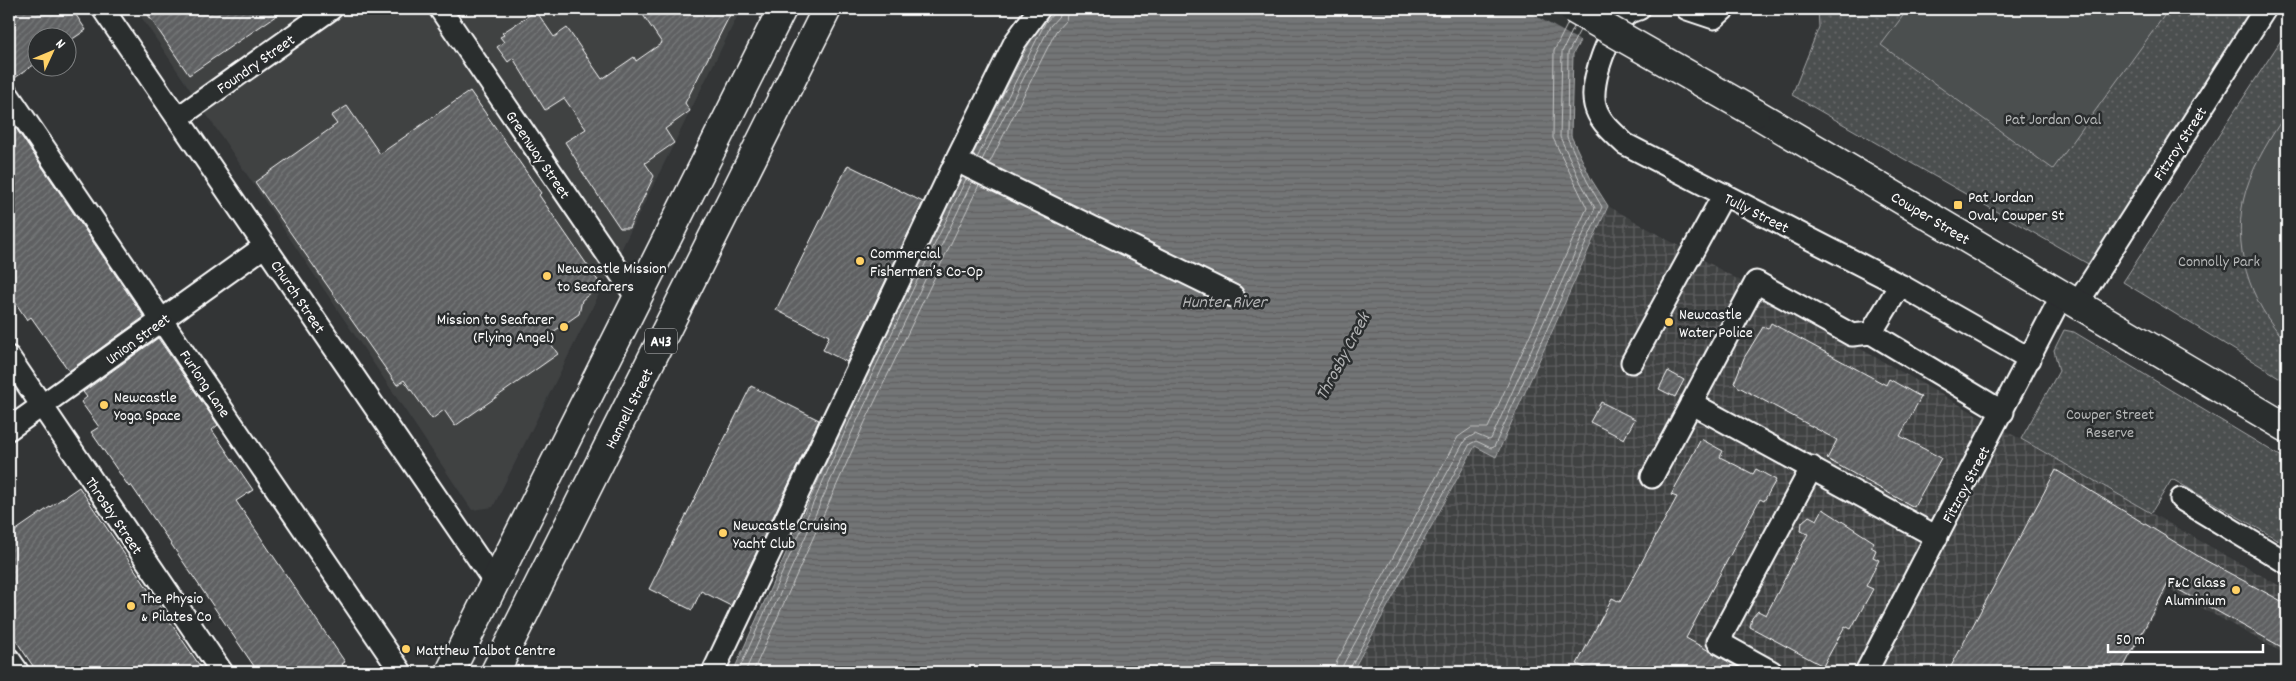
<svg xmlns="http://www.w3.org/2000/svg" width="2296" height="681" font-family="Dekko,sans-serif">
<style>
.built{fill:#404243}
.industrial{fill:url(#industrial-grid)}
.park{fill:url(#park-dots);stroke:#a6a7a8}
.pitch{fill:#4c4f50;stroke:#a6a7a8}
.water{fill:url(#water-rules);stroke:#abacad}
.pier{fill:#333536}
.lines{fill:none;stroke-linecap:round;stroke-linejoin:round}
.shore{stroke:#c7c8c8;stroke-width:1}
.building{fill:url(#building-hatch);stroke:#fff}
.minor-casing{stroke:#fff;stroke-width:25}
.major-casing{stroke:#fff;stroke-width:31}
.highway-casing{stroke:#fff;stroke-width:31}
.minor{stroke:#2a2d2e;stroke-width:21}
.major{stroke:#2a2d2e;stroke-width:28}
.highway{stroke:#2a2d2e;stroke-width:28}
.major-bridge-casing{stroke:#fff;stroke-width:31;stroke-linecap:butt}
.major-bridge{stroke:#2a2d2e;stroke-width:28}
.poi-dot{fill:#ffd166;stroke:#2a2d2e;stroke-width:2}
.labels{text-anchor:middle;stroke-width:5;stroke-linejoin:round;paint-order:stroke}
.shield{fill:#2a2d2e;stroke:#bfc0c0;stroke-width:1}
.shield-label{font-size:15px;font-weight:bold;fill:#fff}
.street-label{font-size:16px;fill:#fff;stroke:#2a2d2e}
.park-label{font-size:16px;fill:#b7b9b9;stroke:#2a2d2e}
.poi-label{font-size:16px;fill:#fff;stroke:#2a2d2e;text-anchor:start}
.water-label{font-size:18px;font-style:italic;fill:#b2b3b4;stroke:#2a2d2e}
</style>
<defs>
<pattern id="industrial-grid" width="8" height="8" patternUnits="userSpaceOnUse" patternTransform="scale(1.25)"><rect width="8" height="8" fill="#404243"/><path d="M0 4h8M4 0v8" fill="none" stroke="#5d5e5f"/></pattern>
<pattern id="park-dots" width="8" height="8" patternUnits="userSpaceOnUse" patternTransform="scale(1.25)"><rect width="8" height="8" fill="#4c4f50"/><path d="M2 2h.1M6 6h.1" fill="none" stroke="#67696a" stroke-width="1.8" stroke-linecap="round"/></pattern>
<pattern id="water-rules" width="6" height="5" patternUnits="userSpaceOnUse" patternTransform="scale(1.25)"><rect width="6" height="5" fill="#737576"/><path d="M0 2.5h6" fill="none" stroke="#606061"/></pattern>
<pattern id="building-hatch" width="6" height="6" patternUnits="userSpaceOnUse" patternTransform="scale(1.25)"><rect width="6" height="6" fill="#5f6162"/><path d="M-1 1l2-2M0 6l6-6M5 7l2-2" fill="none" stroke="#77797a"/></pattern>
</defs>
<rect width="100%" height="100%" fill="#333536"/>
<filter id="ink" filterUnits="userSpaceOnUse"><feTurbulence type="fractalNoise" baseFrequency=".02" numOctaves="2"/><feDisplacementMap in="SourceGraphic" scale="10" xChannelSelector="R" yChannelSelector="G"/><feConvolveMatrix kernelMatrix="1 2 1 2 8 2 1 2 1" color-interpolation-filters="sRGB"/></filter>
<g filter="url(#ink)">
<path class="built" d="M136 9H741L493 507 472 510Z"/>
<path class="industrial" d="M1608 206 2287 590V655L2168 589 2122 672H1352L1475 445 1496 456Z"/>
<path class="park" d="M1818 9H2253L2090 265 1792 95 1819 27Z
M2287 31V382L2123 282Z
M2064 330 2074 332 2287 460V545L2172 479 2151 513 2021 439 2059 371 2054 350Z"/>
<path class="pitch" d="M1908 9H2169L2053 169 1881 45Z
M2287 112V342C2249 303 2230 243 2246 190 2255 161 2271 137 2287 112Z"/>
<path class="water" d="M1051 9H1597L1573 54 1571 136 1591 179 1608 206 1496 457 1475 446 1352 672H733L848 414 967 166 1041 20Z"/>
<path class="pier" d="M1523 9H1599L1582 42Z"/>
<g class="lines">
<path class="shore" d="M977 158 1045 23 1053 14 1054 9
M982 160 1050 26 1059 16 1061 9
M989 164 1056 31 1066 20 1068 9
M738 672 852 416 966 179
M745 672 858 419 972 182
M753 672 865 422 979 185
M1334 672 1337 661 1458 437 1471 428H1488L1587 208 1553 138 1554 51 1568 23
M1342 672 1343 665 1465 440 1475 434 1489 440 1491 439 1595 208 1581 183 1560 137 1562 52 1574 27
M1348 672 1470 444 1476 441 1491 448 1494 447 1602 207 1587 181 1567 137 1568 53 1580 30"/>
</g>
<path class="building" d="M9 9H72L86 30 68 42V38H38V62L9 82Z
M144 9H286L189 75Z
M639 9H733L685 103 690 111 665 129 674 143 645 163 654 176 629 228H620L579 167 580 166 565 142 586 129 564 98 545 110 513 58 508 62 497 47 504 42 500 37 504 35 502 33 536 11 554 37 567 28 602 79 634 57 636 61 662 43Z
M470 91 541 193 539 195 601 285 582 300 579 314 546 337 558 354 455 426 444 410 432 419 404 380 397 385 255 182 337 124 331 116 347 106 380 154Z
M9 118 144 317 69 371 31 317 27 320 9 293Z
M848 165 923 202 847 362 823 350 829 336 776 310Z
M1771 323 1886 385 1889 379 1921 397 1900 436 1941 458 1914 507 1827 459 1837 440 1737 386 1734 383 1744 358 1763 327 1768 329Z
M158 338 218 425 212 430 253 490 236 501 345 662 342 664 348 672H258L131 485 129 487 91 432 99 427 81 402 87 397 83 392Z
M1668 371 1684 380 1675 397 1659 389Z
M751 386 819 420 731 606 701 591 692 610 649 589Z
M1601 402 1635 419 1624 439 1590 422Z
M1701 439 1723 451 1720 457 1753 474 1756 469 1776 480 1764 501 1760 499 1686 638 1747 672H1593L1577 664 1612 598 1620 602 1677 497 1671 495Z
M2056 470 2203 559 2287 604V650L2168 584 2121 672H1948Z
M79 487 204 672H37L9 630V535Z
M1823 509 1874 542 1871 547 1876 550 1873 557 1879 560 1866 586 1873 589 1851 629 1845 626 1823 666 1750 627 1752 618 1758 611 1766 615 1808 534 1801 531 1802 522 1809 516 1817 520Z"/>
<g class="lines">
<g class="minor-casing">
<path id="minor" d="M103 9 495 583
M440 9 637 298
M1639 9C1636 10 1631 11 1628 13 1610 27 1589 82 1595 105 1599 122 1613 132 1625 144L1900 285 2030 359
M1687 9 1714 18 1724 9
M9 96 401 672
M179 117 331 9
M967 166 1233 296
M2077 304 2265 9
M1871 333 2003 412
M9 357 222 672
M1632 362 1724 194
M1691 403 1937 537
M9 429 265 246
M1652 477 1756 282 1852 335 1871 333 1900 285
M2181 499 2287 563
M9 659 18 672
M713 672 956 161 1015 42 1039 9
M1772 672 1718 642 1812 467
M1866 672 2062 295"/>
</g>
<g class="major-casing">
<path id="major" d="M1755 113 2287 428"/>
</g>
<g class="highway-casing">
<path id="highway" d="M450 672 782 9
M495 672 827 9"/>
</g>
<use href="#minor" class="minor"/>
<use href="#major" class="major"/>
<use href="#highway" class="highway"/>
<g class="major-bridge-casing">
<path id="major-bridge" d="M1573 9 1755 113"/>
</g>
<use href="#major-bridge" class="major-bridge"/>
</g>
</g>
<g class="poi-dot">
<rect x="1953" y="200" width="10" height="10" rx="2.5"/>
<circle cx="860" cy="261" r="5"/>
<circle cx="547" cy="276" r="5"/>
<circle cx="1669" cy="322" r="5"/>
<circle cx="564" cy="327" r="5"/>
<circle cx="104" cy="405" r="5"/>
<circle cx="723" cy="533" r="5"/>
<circle cx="2236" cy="590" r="5"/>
<circle cx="131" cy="606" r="5"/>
<circle cx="406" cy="649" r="5"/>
</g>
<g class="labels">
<rect class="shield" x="645" y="328.5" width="32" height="25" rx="4"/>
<g class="shield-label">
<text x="661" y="346">A43</text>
</g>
<g class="street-label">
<text transform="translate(255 63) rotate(-35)" y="6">Foundry Street</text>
<text transform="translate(2179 143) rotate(-57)" y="6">Fitzroy Street</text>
<text transform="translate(539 154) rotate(56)" y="6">Greenway Street</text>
<text transform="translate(1757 212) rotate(27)" y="6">Tully Street</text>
<text transform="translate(1931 217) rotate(31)" y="6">Cowper Street</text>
<text transform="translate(299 296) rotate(56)" y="6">Church Street</text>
<text transform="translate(137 338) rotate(-36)" y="6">Union Street</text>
<text transform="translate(206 383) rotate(56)" y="6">Furlong Lane</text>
<text transform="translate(628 408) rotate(-63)" y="6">Hannell Street</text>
<text transform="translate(1965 484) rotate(-62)" y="6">Fitzroy Street</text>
<text transform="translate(115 515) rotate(56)" y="6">Throsby Street</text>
</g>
<g class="park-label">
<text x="2053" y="124">Pat Jordan Oval</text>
<text x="2219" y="266">Connolly Park</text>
<text x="2110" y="419">Cowper Street<tspan x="2110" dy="18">Reserve</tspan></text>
</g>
<g class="poi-label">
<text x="1968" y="202">Pat Jordan<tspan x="1968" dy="18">Oval, Cowper St</tspan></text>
<text x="870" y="258">Commercial<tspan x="870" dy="18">Fishermen’s Co-Op</tspan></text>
<text x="557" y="273">Newcastle Mission<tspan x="557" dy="18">to Seafarers</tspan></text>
<text x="1679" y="319">Newcastle<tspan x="1679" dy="18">Water Police</tspan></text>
<text x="554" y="324" text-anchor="end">Mission to Seafarer<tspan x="554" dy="18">(Flying Angel)</tspan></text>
<text x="114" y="402">Newcastle<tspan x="114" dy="18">Yoga Space</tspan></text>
<text x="733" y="530">Newcastle Cruising<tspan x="733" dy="18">Yacht Club</tspan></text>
<text x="2226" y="587" text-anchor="end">F&amp;C Glass<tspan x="2226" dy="18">Aluminium</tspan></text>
<text x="141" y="603">The Physio<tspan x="141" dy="18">&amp; Pilates Co</tspan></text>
<text x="416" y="655">Matthew Talbot Centre</text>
</g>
<g class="water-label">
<text x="1224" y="307">Hunter River</text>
<text transform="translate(1342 356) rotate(-62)" y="6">Throsby Creek</text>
</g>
</g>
<rect width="2296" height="681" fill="none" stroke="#2a2d2e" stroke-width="30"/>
<rect x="15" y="15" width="2266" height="651" fill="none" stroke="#fff" stroke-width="2" filter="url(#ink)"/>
<g transform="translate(52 52) rotate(46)"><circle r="24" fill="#2a2d2e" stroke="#7f8182"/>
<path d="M0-4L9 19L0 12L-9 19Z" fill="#ffd166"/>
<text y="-8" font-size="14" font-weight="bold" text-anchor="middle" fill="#ffffff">N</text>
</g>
<path d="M2108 644v8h155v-8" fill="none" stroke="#ffffff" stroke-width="2.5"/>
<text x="2116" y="644" font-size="15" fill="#ffffff" stroke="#2a2d2e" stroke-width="4" paint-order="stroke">50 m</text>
</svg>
